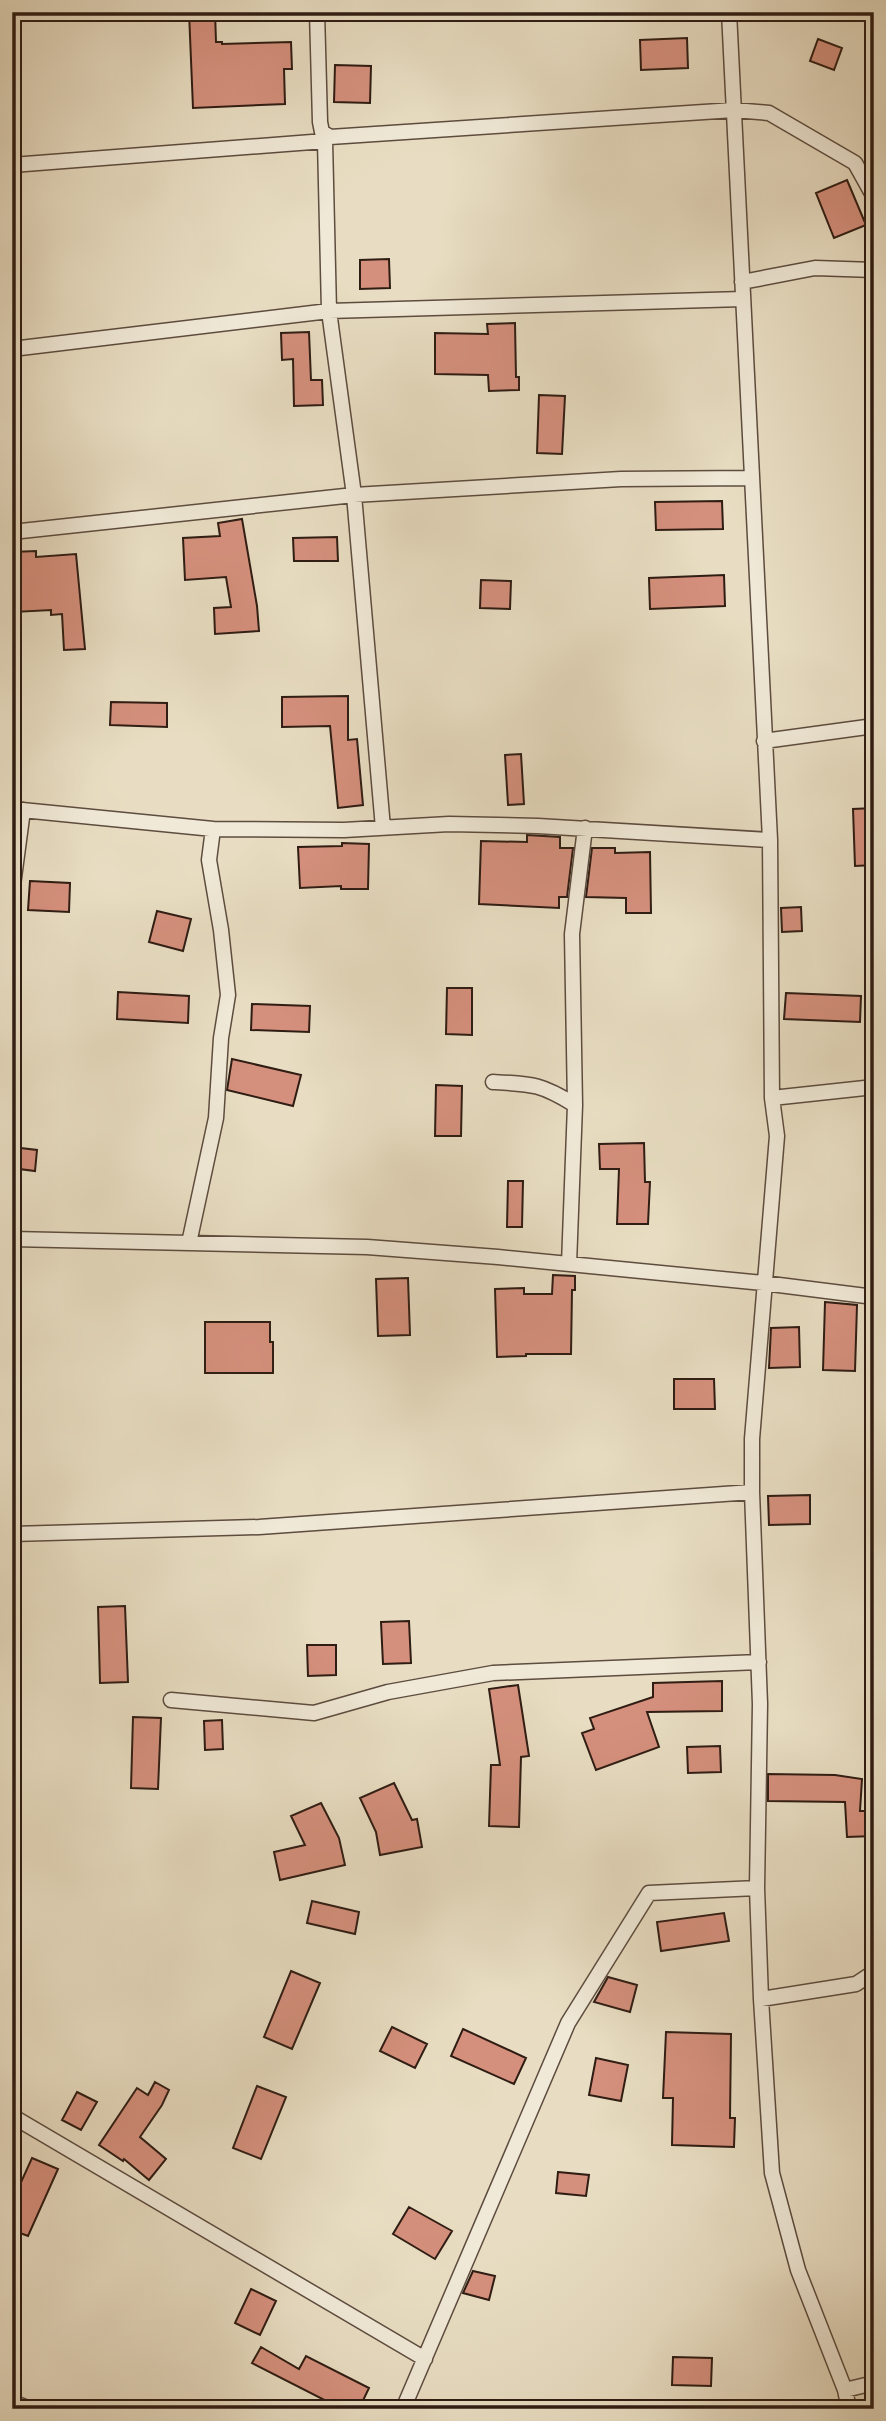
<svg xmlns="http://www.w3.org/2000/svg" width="886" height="2421" font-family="'Libre Bodoni',serif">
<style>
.building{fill:#d5907d;stroke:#2f1c13;stroke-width:2}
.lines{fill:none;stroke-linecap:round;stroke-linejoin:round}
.street-casing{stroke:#5d4c3f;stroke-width:17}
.street{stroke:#f0e9d7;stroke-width:14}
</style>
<rect width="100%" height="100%" fill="#e8ddc2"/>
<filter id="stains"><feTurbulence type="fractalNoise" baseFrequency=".00286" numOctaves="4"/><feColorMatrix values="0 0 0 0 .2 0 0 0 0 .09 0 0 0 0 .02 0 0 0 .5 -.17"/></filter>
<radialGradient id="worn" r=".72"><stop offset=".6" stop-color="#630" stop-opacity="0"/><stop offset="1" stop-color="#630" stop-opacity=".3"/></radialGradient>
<path class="building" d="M189 12H215L216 42H222V44L291 42 292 69H284L285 104 193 108Z
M687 38 688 68 641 70 640 40Z
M818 39 842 48 834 70 810 61Z
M335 65 371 66 370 103 334 102Z
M847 180 866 225 834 238 816 193Z
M389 259 390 288 360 289V260Z
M515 323 516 377H519V390L489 391 488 375 435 374V333L488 334 487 324Z
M309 332 311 380H322L323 405 294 406 293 359 282 360 281 333Z
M539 395 565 396 562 454 537 453Z
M722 501 723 529 656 530 655 502Z
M242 519 257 606 259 631 215 634 214 608 231 607 226 577 185 580 183 538 220 536 218 523Z
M337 537 338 561H294L293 538Z
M36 551V557L76 554 85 649 64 650 62 614 51 615V610L14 612 12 552Z
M724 575 725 606 650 609 649 578Z
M481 580 511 581 510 609 480 608Z
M348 696V740L357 739 363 805 338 808 330 726 282 727V697Z
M111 702 167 703V727L110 725Z
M521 754 524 804 508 805 505 755Z
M874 808V865L855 866 853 809Z
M527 835 560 837V848H573L567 897H559V908L479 904 481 841 527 842Z
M342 843 369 844 368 889H341V886L300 888 298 847 342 846Z
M592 848H615V853L650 852 651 913H626V898L586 897Z
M30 881 70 883 69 912 28 910Z
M801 907 802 931 782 932 781 908Z
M157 911 191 919 183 951 149 942Z
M447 988H472V1035L446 1034Z
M118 992 189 996 188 1023 117 1019Z
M786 993 861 996 860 1022 784 1019Z
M252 1004 310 1006 309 1032 251 1030Z
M232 1059 301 1075 293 1106 227 1090Z
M436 1085 462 1086 461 1136H435Z
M644 1143 645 1182H650L648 1224H617L619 1169H600L599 1144Z
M12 1147 37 1150 35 1171 12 1168Z
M508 1181H523L522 1227H507Z
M553 1275 575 1276V1290H572L571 1354H526V1356L497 1357 495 1289 524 1288V1294H552Z
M408 1278 410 1335 378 1336 376 1279Z
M825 1302 857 1305 855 1371 823 1370Z
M205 1322H270V1342H273V1373H205Z
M799 1327 800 1367 769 1368 771 1328Z
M674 1379H714L715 1409H674Z
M810 1495V1524L769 1525 768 1496Z
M125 1606 128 1682 100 1683 98 1607Z
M409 1621 411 1663 383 1664 381 1622Z
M307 1645H336V1675L308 1676Z
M722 1681V1711L647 1712 659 1747 596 1770 582 1733 594 1729 590 1718 653 1697V1683Z
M518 1685 529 1756 521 1757 519 1827 489 1826 491 1765H500L489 1689Z
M133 1717 161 1718 158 1789 131 1788Z
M222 1720 223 1749 205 1750 204 1721Z
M720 1746 721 1772 688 1773 687 1747Z
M768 1774 835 1775 862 1779 860 1811H874V1836L847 1837 845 1802 768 1801Z
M394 1783 412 1820 417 1819 422 1847 380 1855 376 1832 360 1798Z
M321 1803 339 1838 345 1865 280 1880 274 1852 305 1845 291 1816Z
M312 1901 359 1912 355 1934 307 1923Z
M724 1913 729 1941 661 1951 657 1922Z
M291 1971 320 1983 292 2049 264 2037Z
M608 1977 637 1985 630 2012 594 2002Z
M392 2027 427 2044 415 2068 380 2051Z
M463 2029 526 2058 514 2084 451 2056Z
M666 2032 731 2034 730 2118H735L734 2147 672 2145 673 2098H663Z
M596 2058 628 2065 621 2101 589 2095Z
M155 2082 169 2090 162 2105 140 2137 166 2159 149 2180 124 2159 123 2161 99 2145 137 2088 148 2095Z
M257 2086 286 2097 261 2159 233 2148Z
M77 2092 97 2102 81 2130 62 2120Z
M32 2158 58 2169 28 2236 12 2230V2202Z
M558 2172 589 2175 586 2196 556 2193Z
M409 2207 452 2231 435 2259 393 2234Z
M473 2271 495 2276 489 2300 463 2293Z
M251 2289 276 2301 260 2335 235 2323Z
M261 2347 299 2369 306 2356 369 2388 359 2409H342L252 2363Z
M673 2357 712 2358 711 2386 672 2385Z"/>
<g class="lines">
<g class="street-casing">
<path id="street" d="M317 12 320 122 322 132 330 137 734 110 769 113 855 163 874 197
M729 12 770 840 772 1098 777 1136 752 1439V1492L760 1704 757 1888 761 1999 772 2173 798 2270 845 2390 849 2409
M322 132 325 141 329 311 354 495 383 828
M12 165 325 141
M742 282 815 268 874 270
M12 349 329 311 743 299
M12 532 354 495 621 479 752 478
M764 741 874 726
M12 809 213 829
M12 893 23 810
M493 1082C533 1084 541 1084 575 1105
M772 1098 874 1087
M12 1239 367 1247 498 1257 763 1283 874 1297
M189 1243 216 1118 221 1038 228 995 221 930 209 860 213 829 344 830 449 824 538 826 770 840
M569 1264 575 1105 572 934 585 828
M12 1534 259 1527 752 1492
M171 1700 314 1713 388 1692 493 1673 759 1662
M761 1999 856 1984 874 1972
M12 2116 425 2359
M845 2390 874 2383
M12 2402 30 2409
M403 2409 568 2023 649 1893 757 1888"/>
</g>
<use href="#street" class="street"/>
</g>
<rect width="886" height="2421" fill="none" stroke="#e8ddc2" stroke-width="42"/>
<rect x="14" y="14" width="858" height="2393" fill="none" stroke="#2f1c13" stroke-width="3.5"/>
<rect x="21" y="21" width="844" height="2379" fill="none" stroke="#2f1c13" stroke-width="2"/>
<rect width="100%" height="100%" filter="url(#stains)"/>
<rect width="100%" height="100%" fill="url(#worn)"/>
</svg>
